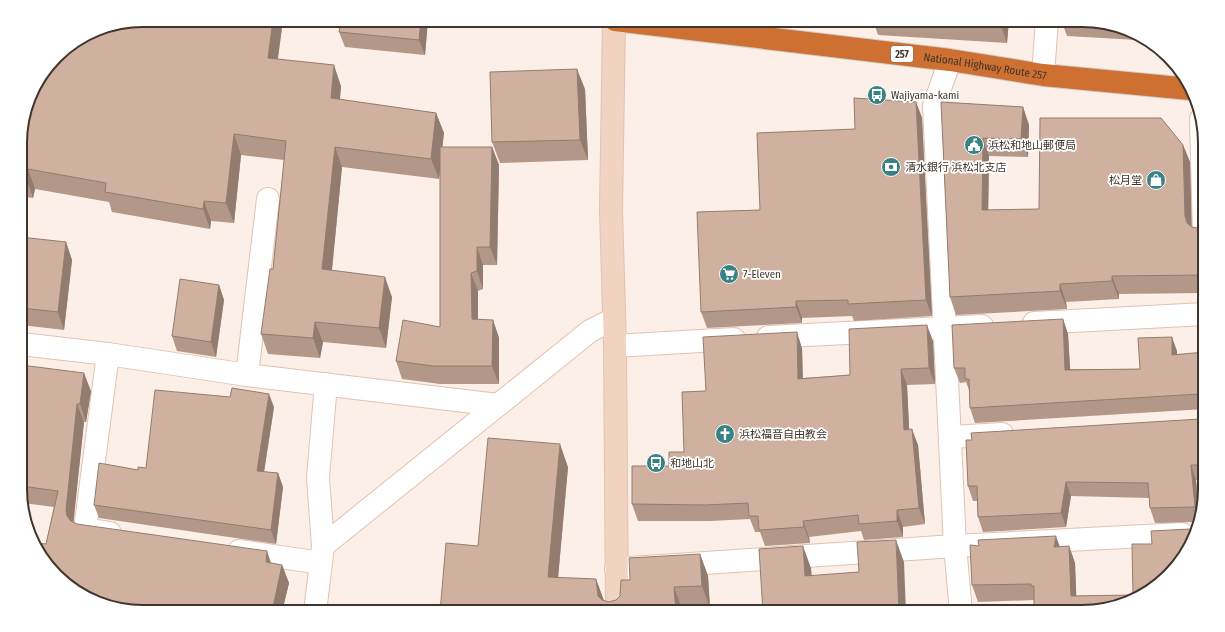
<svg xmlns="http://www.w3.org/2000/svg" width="1225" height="632" font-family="'Fira Sans Condensed','Noto Sans JP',sans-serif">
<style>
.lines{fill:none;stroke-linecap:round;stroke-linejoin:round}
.street-casing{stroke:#e2c2b0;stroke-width:24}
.secondary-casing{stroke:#e2c2b0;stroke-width:24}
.highway-casing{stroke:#d1cecc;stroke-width:24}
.street{stroke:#fff;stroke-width:22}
.secondary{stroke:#f0d4c1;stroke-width:22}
.highway{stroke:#cd7031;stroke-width:22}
.wall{fill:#b39889}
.shaded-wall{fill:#927c6f}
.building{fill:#d0b19f;stroke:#927c6f}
.labels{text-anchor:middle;stroke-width:3.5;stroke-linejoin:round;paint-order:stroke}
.shield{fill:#fff;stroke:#79716b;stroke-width:1}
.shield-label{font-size:10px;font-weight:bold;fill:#40342c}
.street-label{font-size:11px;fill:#40342c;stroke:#fff}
.poi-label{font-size:11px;fill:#40342c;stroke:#fff;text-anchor:start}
.rim{fill:none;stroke:#40342c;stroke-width:2}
</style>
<rect width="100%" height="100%" fill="#fcefe7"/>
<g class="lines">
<g class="street-casing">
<path id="street" d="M950 60 934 106 955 546 961 612
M1043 75 1047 20
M1201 119 1204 234
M1034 323 1205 314
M768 337 982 326
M21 344 108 354 247 375 498 405
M615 346 734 339
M108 354 85 529 110 533
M247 375 268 199
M951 437 1002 434
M323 546 318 477 326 384
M239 551 321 563
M616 569 955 546 1182 534
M315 612 323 546 590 331 614 319"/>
</g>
<g class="secondary-casing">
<path id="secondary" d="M614 20 611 210 615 346 617 612"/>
</g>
<g class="highway-casing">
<g id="highway">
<path id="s1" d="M615 20 950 60 1043 75 1190 89"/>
</g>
</g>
<use href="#street" class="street"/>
<use href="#secondary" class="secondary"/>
<use href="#highway" class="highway"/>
</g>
<path class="wall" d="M143 20H283L278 59 341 86 340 100 436 113 444 133 442 147H492L499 165 497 265H483V289L478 291V320H493L499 338V384H440L402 379 396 361 440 327V172L439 179 342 167 332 270 392 297 386 348 323 342 320 358 268 354 261 334 273 269 284 160 241 155 234 223 211 221 210 229 112 212 109 202 35 189 33 198 20 196V134Z
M341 20H428L425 55 345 47 339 32Z
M873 20H1009L1007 43 878 35Z
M1061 20H1082L1137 33V40L1067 36Z
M585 89 588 160 500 163 492 142Z
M916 102 922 118 932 316 854 321 852 316 802 318V323L707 328 701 312 760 210 855 129Z
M941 102 1023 107 1029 125 1028 157 989 156 988 210 1039 209 1183 145 1190 162 1191 227 1197 228 1204 226V293L1119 294V299L1066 302 1067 309 956 315 950 297Z
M20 237 66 242 72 260 64 330 21 325Z
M219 285 224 300 216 357 177 351 172 336Z
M1063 319 1068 334 1070 369H1140L1177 351V355L1205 352V409L975 423 970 408 969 390 966 382 960 383 954 368Z
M933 341 935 384 907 385 909 429 918 445 925 524 903 527V537L864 540 861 531 809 537 810 543 765 546 760 532H755L750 519 710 521H638L632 504 669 466 684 452 706 391 802 348 803 378 850 375Z
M21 365 91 391 86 422H84L73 522 77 524 282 565 289 583 282 612H143L46 544 54 507 23 503 21 498Z
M274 407 264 472 278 473 283 487 276 544 99 518 94 505 146 468Z
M1205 417V480H1196L1199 514 1197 522 1155 523 1150 508 1149 498 1071 496 1066 527 983 532 978 517 977 501H973L968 486Z
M568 467 558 578 596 579 604 601 609 602 616 600 620 596 630 580 700 554 708 576 710 608 682 610 440 612 478 546Z
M1190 529 1150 591 1090 612 1034 600 978 602 972 585 979 546H1069L1075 563 1076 596 1133 595 1152 544Z"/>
<path class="shaded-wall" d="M273 20H283L275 78 268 58Z
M421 20H428L425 55 419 40Z
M999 20H1009L1007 43Z
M1134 32 1137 33V40Z
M334 65 341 86 338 119 331 98Z
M577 69 585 89 588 160 580 140Z
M916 102 922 118 932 316 926 300Z
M1023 107 1029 125 1028 157 1021 139Z
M436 113 444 133 439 179 431 159Z
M234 134 241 155 234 223 226 203Z
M983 138 989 156 988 228 982 210Z
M1183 145 1190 162 1192 234 1185 216Z
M335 147 342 167 330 289 322 269Z
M492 147 499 165 497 265 490 247Z
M28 169 35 189 33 198 26 178Z
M204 201 211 221 210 229 203 209Z
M66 242 72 260 64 330 58 312Z
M477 247 483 265V289L477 271Z
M471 273 478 291V337L472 319Z
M1112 276 1119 294V299L1112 281Z
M385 277 392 297 386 348 379 328Z
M1060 284 1066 302 1067 309 1060 291Z
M219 285 224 300 216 357 211 342Z
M796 301 802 318V323L796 307Z
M1063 319 1068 334 1071 384 1065 370Z
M493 320 499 338V384L492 366Z
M315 322 323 342 320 358 313 338Z
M927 325 933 341 935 384 929 368Z
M797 332 802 348 803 395 798 379Z
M1172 337 1177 351V370L1172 355Z
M901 369 907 385 910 446 904 430Z
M84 373 91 391 86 422 80 404Z
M269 394 274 407 262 485 257 471Z
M77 404 84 422 73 527 67 516 66 510Z
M912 429 918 445 925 524 919 508Z
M560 444 568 467 556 600 548 577Z
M1191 465 1196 480 1199 514 1198 518 1195 507Z
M278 473 283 487 276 544 271 530Z
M1066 482 1071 496 1066 527 1061 513Z
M897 510 903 527V537L897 521Z
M803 521 809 537 810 543 804 527Z
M1056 536 1062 553 1054 547Z
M896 540 904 562 906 612H899Z
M803 546 811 568 814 598 805 576Z
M1069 546 1075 563 1077 612 1071 596Z
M267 551 273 569 266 562Z
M700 554 708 576 710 608 702 586Z
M282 565 289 583 282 612H272Z
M596 579 604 601 605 612 598 596Z
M674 587 682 610V612H676Z"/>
<path class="building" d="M143 20H273L268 58 334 65 331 98 436 113 431 159 335 147 322 269 385 277 379 328 315 322 313 338 261 334 270 269H273L286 141 234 134 226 203 204 201 203 209 105 192 106 183 28 169 26 178 20 177V134L33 88 62 51 96 29Z
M341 20H421L419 40 339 32Z
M577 69 580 140 492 142 490 72Z
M854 98 916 102 926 300 848 304V300L796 301V307L701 312 697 212 760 210 757 133 855 129Z
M941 102 1023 107 1021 139 983 138 982 210 1039 209 1040 118H1161L1183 145 1185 216 1187 223 1192 227 1197 228 1204 226V275L1112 276V281L1060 284V291L950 297Z
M440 147H492L490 247H477V271L471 273 472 319 493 320 492 366H433L396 361 403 320 440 327Z
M20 237 66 242 58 312 21 308Z
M180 279 219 285 211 342 172 336Z
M1063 319 1065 370 1140 369 1138 338 1172 337V355L1205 352V395L1199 394 970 408 969 379H965V368H954L952 325Z
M927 325 929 368 901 369 904 430 912 429 919 508 897 510V521L859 524 858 515 803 521 804 527 759 530 758 516H749L748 503 705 505 632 504V466H669V452H684L682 392 706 391 703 337 797 332 798 379 850 375 849 329Z
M21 365 84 373 80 404H77L66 510 67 516 71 521 77 524 267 551 266 562 282 565 272 612H143L88 599 45 564 36 543 46 544 58 491 21 486V448L23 431 21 430Z
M232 388 269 394 257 471 278 473 271 530 94 505 99 463 138 470V467L146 468 155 390 230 397Z
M1205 417V465H1191L1195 507 1150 508 1148 483 1066 482 1061 513 978 517 977 486H968L966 440H972L971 433 1200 419Z
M488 438 560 444 548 577 596 579 598 596 602 600 609 602 616 600 620 596 621 580H630L629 558 700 554 702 586 674 587 676 612H440L446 543 478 546Z
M1196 527 1192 544 1150 591 1090 612H1034V586H1031V584L972 585 970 545 979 546 978 540 1056 536 1054 547 1069 546 1071 596 1133 595 1132 544H1152L1151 531 1190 529Z
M896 540 899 612H763L759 549 803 546 805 576 859 572 857 542Z"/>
<defs>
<g id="bus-disc" transform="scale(1)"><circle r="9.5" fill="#388185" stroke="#fff"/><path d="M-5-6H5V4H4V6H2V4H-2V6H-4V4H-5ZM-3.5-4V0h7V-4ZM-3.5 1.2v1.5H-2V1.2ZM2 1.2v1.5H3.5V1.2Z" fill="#fff"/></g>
<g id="civic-disc" transform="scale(1)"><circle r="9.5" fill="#388185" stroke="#fff"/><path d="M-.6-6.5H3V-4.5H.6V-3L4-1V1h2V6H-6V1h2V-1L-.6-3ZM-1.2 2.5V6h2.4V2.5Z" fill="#fff"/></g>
<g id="bank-disc" transform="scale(1)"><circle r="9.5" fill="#388185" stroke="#fff"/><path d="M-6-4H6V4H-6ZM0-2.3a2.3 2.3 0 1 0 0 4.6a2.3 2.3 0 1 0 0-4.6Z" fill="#fff"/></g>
<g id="shop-disc" transform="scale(1)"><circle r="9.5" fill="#388185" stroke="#fff"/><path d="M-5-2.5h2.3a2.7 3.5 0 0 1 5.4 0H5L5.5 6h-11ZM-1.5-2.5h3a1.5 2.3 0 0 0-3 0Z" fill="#fff"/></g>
<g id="supermarket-disc" transform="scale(1)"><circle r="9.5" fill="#388185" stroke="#fff"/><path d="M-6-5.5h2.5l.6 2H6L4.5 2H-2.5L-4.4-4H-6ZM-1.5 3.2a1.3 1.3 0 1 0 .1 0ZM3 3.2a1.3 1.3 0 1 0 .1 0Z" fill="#fff"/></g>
<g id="church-disc" transform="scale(1)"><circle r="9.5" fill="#388185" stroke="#fff"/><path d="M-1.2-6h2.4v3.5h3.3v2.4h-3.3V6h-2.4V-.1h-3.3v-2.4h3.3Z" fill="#fff"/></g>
</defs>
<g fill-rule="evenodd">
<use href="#bus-disc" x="877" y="95"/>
<use href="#civic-disc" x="974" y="145"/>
<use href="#bank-disc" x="891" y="167"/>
<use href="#shop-disc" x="1156" y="180"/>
<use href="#supermarket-disc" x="729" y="274"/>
<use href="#church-disc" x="725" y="434"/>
<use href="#bus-disc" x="656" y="463"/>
</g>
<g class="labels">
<rect class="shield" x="891" y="46" width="22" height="16" rx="3"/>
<g class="shield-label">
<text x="902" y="58">257</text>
</g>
<g class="street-label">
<text dy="4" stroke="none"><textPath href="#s1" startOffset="373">National Highway Route 257</textPath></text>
</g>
<g class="poi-label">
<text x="891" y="99">Wajiyama-kami</text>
<text x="988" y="149">浜松和地山郵便局</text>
<text x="905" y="171">清水銀行 浜松北支店</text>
<text x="1142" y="184" text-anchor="end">松月堂</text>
<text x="743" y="278">7-Eleven</text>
<text x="739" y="438">浜松福音自由教会</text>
<text x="670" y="467">和地山北</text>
</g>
</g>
<path d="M0 0H1225V632H0ZM143 27H1082A116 116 0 0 1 1198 143V489A116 116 0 0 1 1082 605H143A116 116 0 0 1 27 489V143A116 116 0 0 1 143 27Z" fill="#fff" fill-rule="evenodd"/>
<path class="rim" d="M143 27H1082A116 116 0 0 1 1198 143V489A116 116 0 0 1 1082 605H143A116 116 0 0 1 27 489V143A116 116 0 0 1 143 27Z"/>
</svg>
